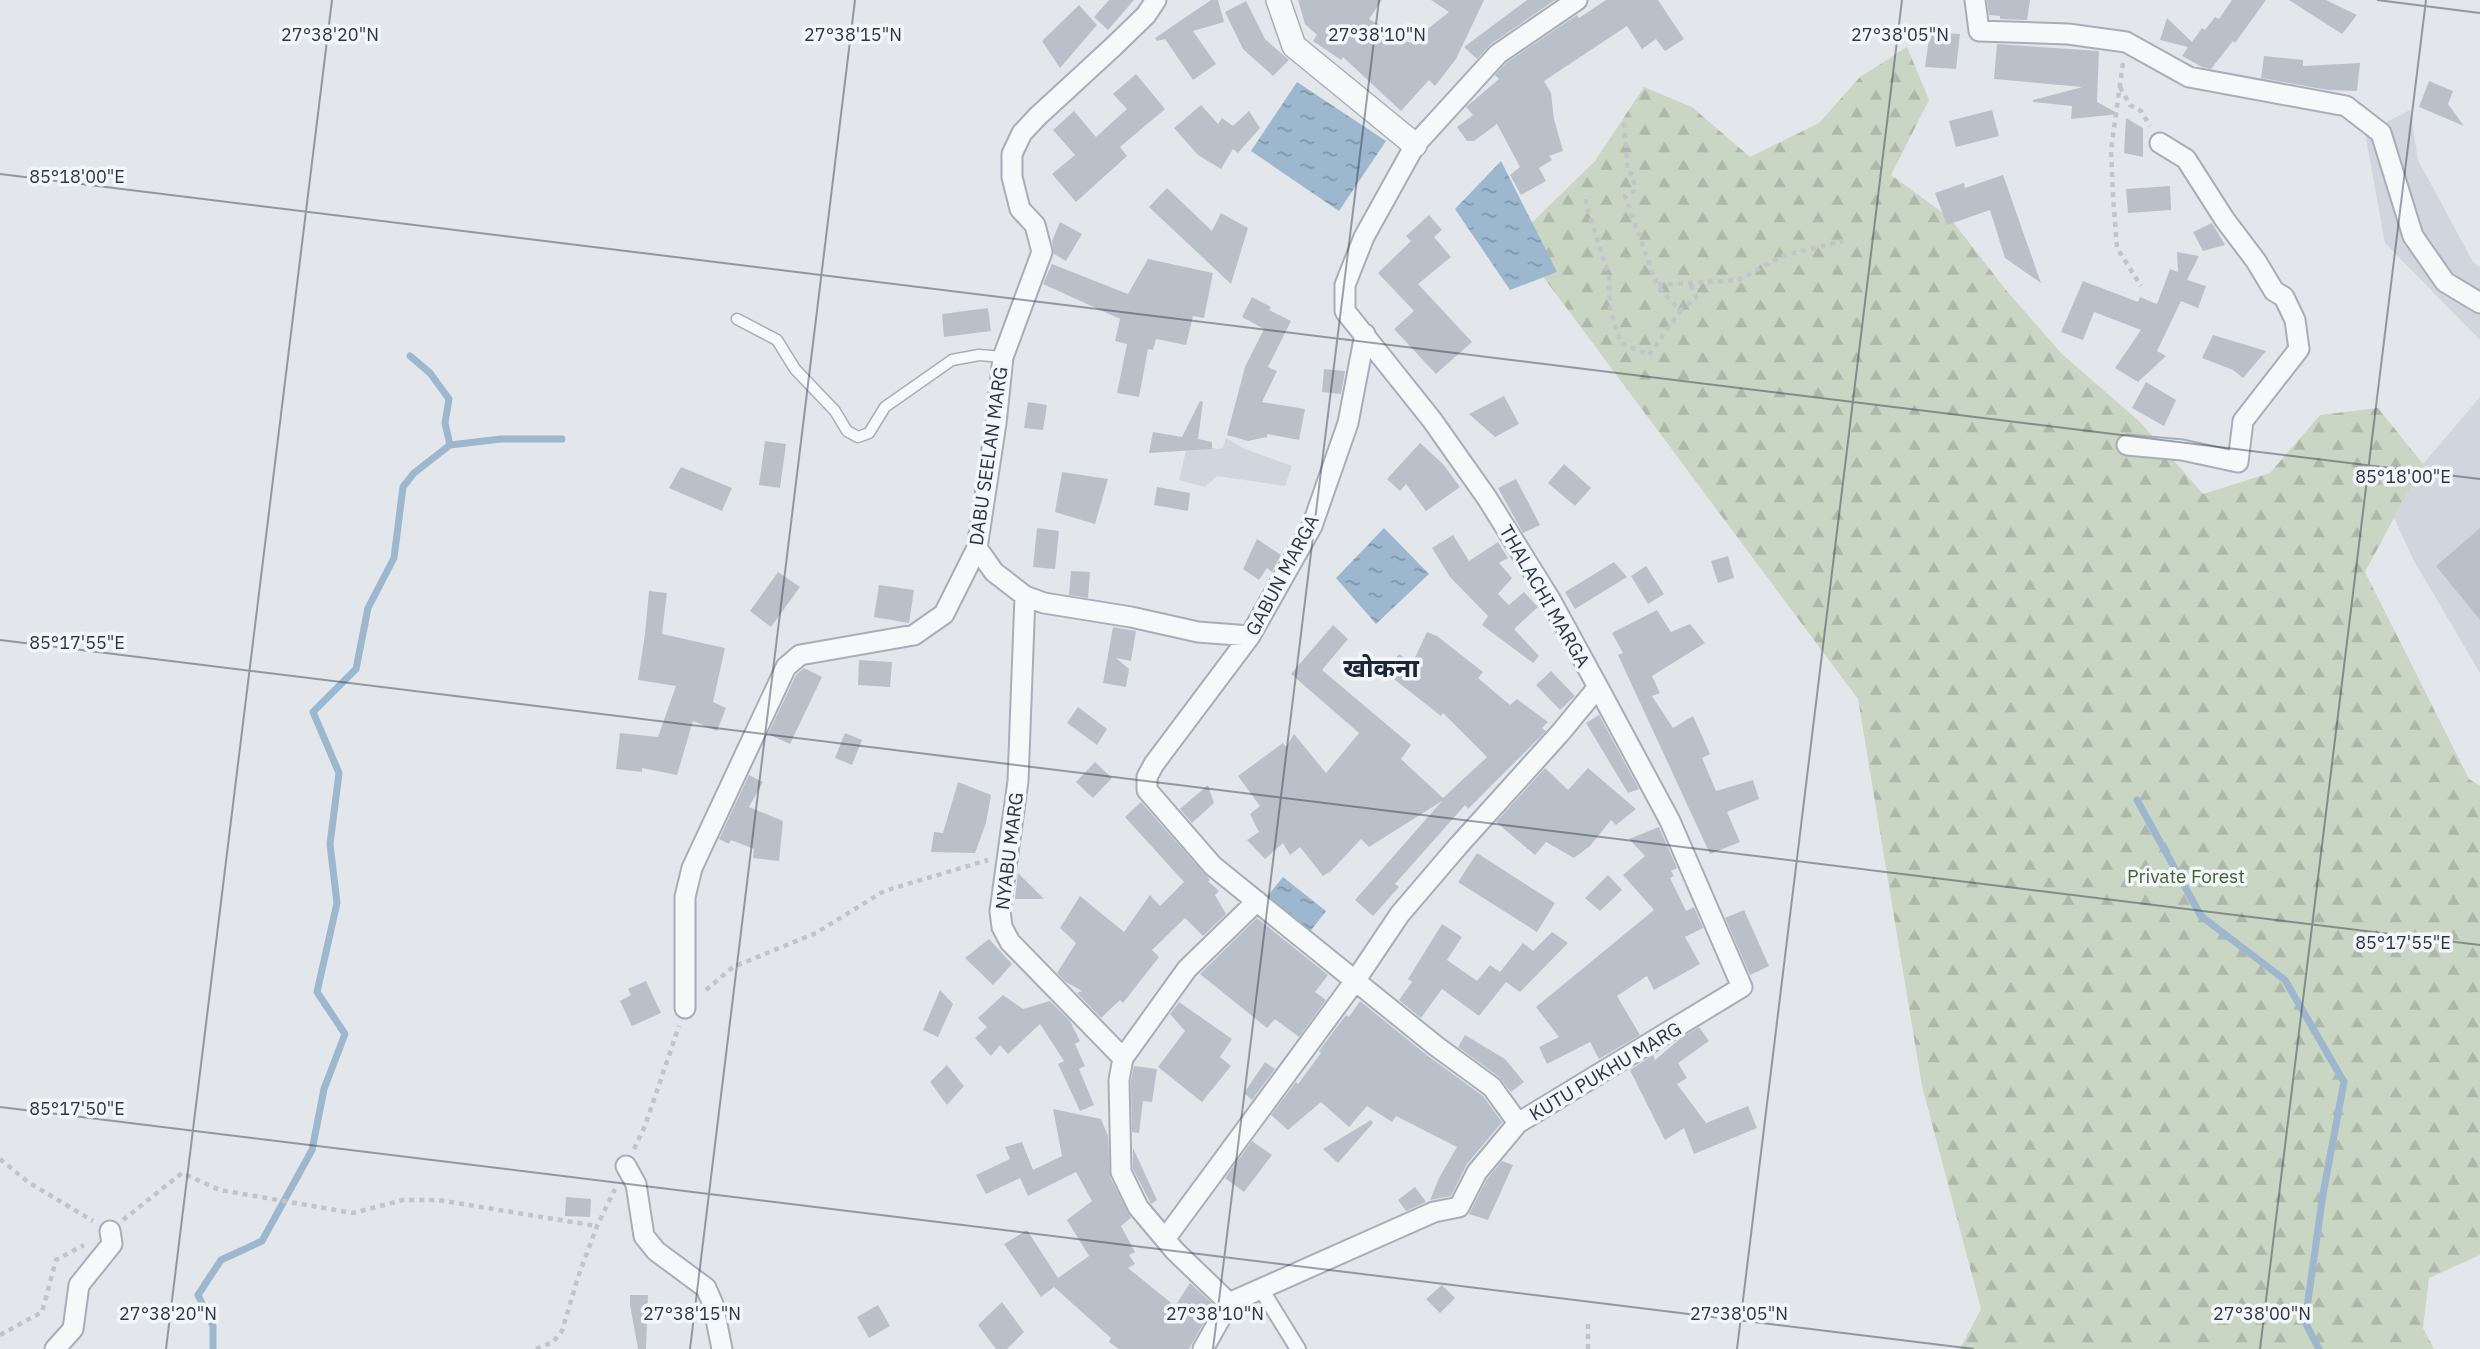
<svg xmlns="http://www.w3.org/2000/svg" width="2480" height="1349" font-family="'IBM Plex Sans','Noto Sans Devanagari',sans-serif">
<style>
.built{fill:#d1d6de}
.forest{fill:url(#forest-firs)}
.water{fill:url(#water-ripples)}
.lines{fill:none;stroke-linecap:round;stroke-linejoin:round}
.stream{stroke:#9cb7ce;stroke-width:7}
.building{fill:#bac0ca}
.service-casing{stroke:#a7aeb7;stroke-width:13}
.pedestrian-casing{stroke:#a7aeb7;stroke-width:18}
.minor-casing{stroke:#a7aeb7;stroke-width:23}
.tertiary-casing{stroke:#a7aeb7;stroke-width:26}
.path{stroke:#c1c5cb;stroke-width:4.5;stroke-dasharray:5 5;stroke-linecap:butt}
.service{stroke:#f6f8fa;stroke-width:10}
.pedestrian{stroke:#f6f8fa;stroke-width:14}
.minor{stroke:#f6f8fa;stroke-width:19}
.tertiary{stroke:#f6f8fa;stroke-width:23}
.ticks{fill:none;stroke:#293546;stroke-width:2;stroke-opacity:0.45}
.labels{text-anchor:middle;stroke-width:7;stroke-linejoin:round;paint-order:stroke}
.street-label{font-size:19px;fill:#293546;stroke:#f3f6f9}
.park-label{font-size:19px;fill:#406236;stroke:#f3f6f9}
.district-label{font-size:26px;font-weight:bold;fill:#1b2636;stroke:#f3f6f9}
.ticks-label{font-size:18px;text-anchor:middle;fill:#293546;stroke:#f3f6f9;stroke-width:7;stroke-linejoin:round;paint-order:stroke}
</style>
<defs>
<pattern id="forest-firs" width="22" height="20" patternUnits="userSpaceOnUse" patternTransform="scale(1.75)"><rect width="22" height="20" fill="#c9d6c4"/><path d="M5 1l3.5 6h-7zM16 11l3.5 6h-7z" fill="#adb8aa"/></pattern>
<pattern id="water-ripples" width="26" height="14" patternUnits="userSpaceOnUse" patternTransform="scale(1.75)"><rect width="26" height="14" fill="#9cb7ce"/><path d="M2 4q2-2 4 0t4 0M15 11q2-2 4 0t4 0" fill="none" stroke="#7f96a9"/></pattern>
</defs>
<rect width="100%" height="100%" fill="#e3e7ec"/>
<path class="built" d="M2410 110 2418 160 2473 262 2480 267V340L2385 243 2365 133Z
M2480 397V673L2413 559 2388 505Z
M1226 438 1245 449 1292 466 1285 486 1217 476 1205 487 1179 480 1188 442 1218 449 1223 448Z"/>
<path class="forest" d="M1907 47 1929 100 1891 175 1950 218 2006 290 2062 354 2140 422 2203 494 2270 473 2320 415 2378 408 2423 464 2365 572 2469 779 2480 786V1255L2429 1278 2423 1328 2434 1349H1960L1981 1309 1922 1086 1858 699 1515 239 1595 161 1644 87 1692 107 1750 157 1819 123 1860 77Z"/>
<path class="water" d="M1297 82 1386 141 1339 211 1251 151Z
M1501 161 1557 272 1510 290 1455 209Z
M1384 528 1429 574 1376 624 1336 578Z
M1283 877 1326 911 1305 938 1262 903Z"/>
<g class="lines">
<path class="stream" d="M410 356 430 373 449 399 445 423 450 445
M2137 800 2201 916 2285 980 2344 1082 2323 1194 2305 1322 2319 1349
M213 1349V1326L198 1295 221 1260 262 1241 312 1150 324 1089 345 1034 317 992 337 903 330 844 339 773 313 712 356 669 368 608 394 558 403 487 414 473 450 445 501 439H562"/>
</g>
<path class="building" d="M1109 0H1134L1108 30 1094 17Z
M1211 0H1218L1224 22 1193 31 1216 64 1193 80 1165 39 1157 41 1155 38Z
M1298 0H1382L1369 19 1410 43 1449 12 1431 0H1484L1456 59 1435 86 1429 80 1401 111 1343 57 1341 60 1313 41 1317 35 1305 24Z
M1527 0H1555L1491 44 1477 59 1464 47Z
M1606 0H1658L1684 39 1665 51 1656 39 1642 49 1627 26 1544 81 1551 93 1554 119 1563 151 1549 156 1552 160 1539 168 1546 181 1521 195 1510 175 1520 167 1497 124 1474 141H1467L1457 127 1473 115 1466 107 1499 79 1495 75 1506 63 1577 15 1579 18Z
M1987 0H2030L2027 20 2000 19V16L1989 15Z
M2232 0H2266L2235 43 2233 41 2211 69 2202 67 2182 56 2188 47 2160 40 2167 18 2192 42 2202 28 2205 30 2215 17 2219 19Z
M2289 0H2326L2357 15 2342 34Z
M1246 1 1265 39 1289 60 1273 76 1243 49 1225 12Z
M1079 5 1097 25 1060 68 1042 41Z
M1930 32 1960 34 1956 69 1925 67Z
M1997 44 2099 51 2097 102 2119 114 2071 119 2072 106 2033 102V100L2083 87 1994 79Z
M2264 56 2303 60V66L2360 63 2357 91 2328 90 2261 78Z
M1136 74 1165 109 1120 147 1127 156 1076 202 1052 174 1075 155 1053 130 1074 111 1096 137 1127 109 1113 94Z
M2429 81 2453 91 2448 104 2464 126 2419 107Z
M1201 105 1218 124 1222 118 1233 126 1249 111 1260 128 1238 153 1233 149 1221 169 1198 155 1174 128Z
M1992 110 1999 136 1956 147 1949 121Z
M2126 118 2143 128V157L2124 153Z
M2003 175 2041 283 2005 258 1990 210 1947 225 1935 193 1964 183 1965 188Z
M2170 186 2171 210 2128 213 2126 189Z
M1167 188 1212 231 1221 213 1248 228 1231 284 1149 207Z
M1429 215 1442 230 1434 237 1451 257 1418 284 1472 342 1436 374 1394 329 1414 311 1378 273 1411 241 1406 236Z
M1060 222 1082 234 1066 261 1054 254 1052 241Z
M2212 223 2225 245 2203 251 2193 232Z
M2177 252 2199 256 2187 280 2206 286 2198 308 2181 301 2157 351 2166 356 2138 382 2115 368 2141 330 2094 312 2083 340 2061 332 2083 281 2138 302 2140 297 2157 304 2170 269 2178 272Z
M1148 259 1213 273 1204 318 1193 316 1186 345 1156 339 1153 350 1148 349 1139 397 1117 393 1127 344 1115 341 1120 319 1043 284 1052 264 1128 294Z
M1252 297 1271 307 1269 310 1291 321 1268 367 1277 371 1262 402 1305 409 1299 440 1267 434V437L1248 441 1227 435 1245 367 1264 329 1242 317Z
M988 308 991 331 944 337 942 314Z
M2213 335 2266 351 2243 378 2233 370 2202 358Z
M1324 369 1345 371 1341 394 1322 392Z
M2146 382 2176 400 2164 426 2132 408Z
M1504 396 1519 424 1495 437 1469 414Z
M1200 401 1203 402 1198 439 1212 442V449L1149 453 1153 432 1182 437Z
M1028 402 1047 405 1043 430 1024 428Z
M765 441 786 444 780 488 759 485Z
M1420 443 1443 464 1460 487 1426 511 1406 484 1400 491 1387 479Z
M1564 464 1591 488 1575 506 1548 483Z
M681 467 732 488 722 511 669 488Z
M1062 472 1108 479 1095 524 1055 512Z
M1516 479 1540 525 1523 533 1498 488Z
M1157 487 1190 493 1188 511 1154 505Z
M1037 528 1059 531 1055 569 1033 567Z
M2480 528V620L2436 566Z
M1453 535 1469 561 1498 542 1508 558 1499 563 1512 578 1498 594 1509 605 1524 592 1538 607 1514 629 1539 656 1533 663 1482 625 1488 616 1450 577 1432 548Z
M1257 539 1281 555 1272 572 1267 568 1259 580 1243 569Z
M1728 556 1734 578 1718 583 1711 561Z
M1614 562 1627 577 1575 609 1565 592Z
M1646 566 1664 594 1648 604 1631 576Z
M1071 571 1090 572 1088 598 1069 595Z
M778 572 800 587 771 627 750 611Z
M879 585 914 590 909 623 874 617Z
M649 591 667 593 662 634 725 648 713 702 726 708 717 731 693 721 677 775 642 768V772L616 769 620 733 658 737 676 686 638 680 645 634Z
M1657 610 1671 632 1690 624 1705 643 1652 676 1660 693 1652 696 1673 728 1693 716 1710 754 1702 758 1716 791 1753 780 1759 799 1727 812 1740 842 1710 854 1618 655 1623 653 1612 633Z
M1333 625 1348 639 1322 670 1411 745 1401 759 1443 798 1487 757 1443 713 1441 716 1385 672 1399 654 1412 664 1427 632 1437 636 1483 672 1478 678 1510 705 1517 699 1548 722 1542 728 1546 731 1468 809 1465 805 1395 884 1399 887 1373 916 1355 900 1442 801 1369 847 1361 839 1331 871 1323 876 1300 847 1290 855 1283 843 1265 859 1247 840 1259 832 1250 814 1260 806 1238 776 1283 743 1286 747 1294 734 1326 773 1359 733 1291 674Z
M1113 627 1136 631 1131 661 1116 658 1129 669 1126 687 1103 683Z
M859 660 892 662 890 687 858 685Z
M804 668 822 677 790 744 768 734 796 675Z
M1551 671 1575 696 1560 710 1536 685Z
M1078 707 1107 729 1097 745 1067 723Z
M1599 715 1639 789 1628 793 1586 723Z
M845 733 862 740 852 765 835 758Z
M1095 762 1112 778 1093 798 1076 782Z
M1545 768 1568 790 1588 768 1636 809 1616 825 1611 820 1590 846 1574 858 1546 842 1535 855 1496 822Z
M749 775 763 782 749 807 783 821 779 861 753 858 754 849 731 840 729 844 719 839Z
M958 782 991 795 986 823 975 853 931 852 934 832 943 833Z
M1208 785 1214 803 1192 823 1180 809Z
M1141 802 1210 880 1208 881 1219 891 1215 895 1226 914 1203 936 1185 918 1152 950 1159 957 1123 1003 1120 1000 1101 1018 1077 993 1082 991 1066 982 1057 973 1076 943 1060 928 1080 896 1124 932 1150 895 1160 906 1184 882 1125 817Z
M1659 827 1677 868 1671 871 1674 876 1670 878 1686 911 1694 907 1703 928 1685 937 1700 964 1654 990 1647 976 1617 996 1640 1035 1599 1059 1590 1042 1547 1064 1539 1047 1559 1037 1536 1007 1654 910 1623 875 1645 856 1629 839Z
M1477 853 1555 903 1537 932 1458 882Z
M1018 873 1044 899H1015Z
M1608 875 1622 890 1600 911 1585 898Z
M1744 910 1769 966 1750 975 1725 918Z
M1257 918 1328 975 1315 992 1326 1000 1299 1037 1275 1019 1267 1028 1200 974Z
M1442 924 1462 937 1447 960 1477 981 1490 965 1500 972 1523 943 1533 951 1552 932 1568 943 1520 992 1506 982 1479 1016 1442 989 1421 1018 1399 1000 1412 982 1408 979Z
M989 939 1012 964 993 985 965 958Z
M646 981 661 1013 632 1026 620 1001 631 995 628 989Z
M940 990 953 1004 938 1037 923 1030Z
M1003 995 1023 1009 1050 1001 1070 1021 1080 1041 1075 1044 1085 1066 1079 1069 1094 1105 1080 1111 1058 1064 1064 1061 1040 1024 1008 1054 1000 1045 991 1056 975 1038 987 1027 978 1018Z
M1360 1001 1428 1056 1483 1096 1502 1122 1467 1164 1451 1196 1430 1200 1439 1178 1457 1147 1396 1116 1392 1122 1367 1106 1349 1127 1321 1102 1288 1130 1271 1115 1296 1082 1298 1084 1321 1053 1319 1051 1346 1015 1349 1017Z
M1179 1002 1232 1039 1220 1057 1231 1066 1202 1102 1158 1067 1185 1031 1170 1014Z
M1699 1027 1709 1041 1678 1063 1687 1078 1677 1084 1706 1123 1748 1106 1757 1128 1694 1154 1684 1128 1665 1140 1630 1070 1653 1055 1655 1060 1681 1038Z
M1465 1035 1505 1059 1524 1082 1511 1092 1499 1077 1458 1047Z
M1265 1062 1275 1069 1252 1100 1244 1093Z
M947 1065 964 1086 947 1105 930 1082Z
M1134 1066 1157 1069 1152 1102 1143 1101 1139 1133 1132 1132 1131 1081Z
M1053 1109 1101 1119 1108 1136 1110 1177 1131 1218 1121 1226 1135 1252 1129 1255 1135 1264 1128 1268 1175 1306 1190 1283 1214 1305 1189 1349H1119L1109 1342 1111 1338 1054 1287 1041 1297 1004 1244 1027 1230 1058 1278 1089 1256 1067 1220 1092 1201 1076 1172 1028 1196 1020 1178 986 1194 976 1175 1010 1159 1005 1147 1022 1142 1033 1170 1062 1156Z
M1371 1120 1373 1123 1338 1163 1323 1149Z
M1252 1141 1272 1155 1244 1192 1225 1178Z
M1133 1148 1157 1200 1151 1204 1133 1169Z
M1502 1161 1513 1165 1488 1220 1469 1214 1487 1179Z
M1415 1187 1426 1202 1406 1211 1398 1200Z
M566 1197 591 1199 590 1217 565 1216Z
M1442 1285 1455 1298 1440 1313 1426 1299Z
M630 1295H648L646 1349H638L630 1305Z
M1002 1302 1024 1332 1007 1349H996L978 1325Z
M878 1305 890 1326 869 1338 857 1317Z"/>
<g class="lines">
<g class="service-casing">
<path id="service" d="M737 319 777 340 795 369 835 411 847 431 858 437 869 433 885 407 952 360 979 355 1003 357"/>
</g>
<g class="pedestrian-casing">
<path id="pedestrian" d="M1261 1289 1298 1349"/>
</g>
<g class="minor-casing">
<path id="minor" d="M1975 0 1979 31 2068 34 2126 42 2189 77 2346 106 2381 133 2413 236 2445 282 2480 303
M1365 334 1348 423 1312 526 1250 636 1154 764 1147 777V790L1213 866 1436 1046 1492 1087 1518 1123
M2127 445 2182 450 2238 462 2243 421 2299 349 2295 320 2284 297 2274 291 2256 261 2225 220 2186 159 2160 143
M977 548 994 572 1025 596 1044 603 1131 617 1198 632 1250 636
M1025 596 1018 781 1000 911 1002 927 1010 942 1123 1058
M685 1008V897L692 868 786 667 800 655 914 635 944 614 977 548 996 423 1003 357 1042 252 1035 225 1020 209 1012 177V154L1022 133 1038 116 1113 47 1146 15 1156 0
M626 1166 636 1184 644 1236 656 1251 706 1288 713 1304 722 1349
M1165 1239 1355 981 1400 914 1459 845 1561 732 1598 687 1550 599 1487 498 1432 420 1345 311V285L1364 237 1415 145 1498 54 1577 0
M1229 1303 1434 1212 1459 1207 1477 1172 1518 1123 1742 987 1670 821 1598 687
M55 1349 73 1329 79 1285 112 1244 110 1231
M1203 1349 1229 1303 1175 1251 1138 1207 1121 1172 1119 1080 1123 1058 1187 969 1257 901"/>
</g>
<g class="tertiary-casing">
<path id="tertiary" d="M1278 0 1294 46 1415 145"/>
</g>
<path class="path" d="M2123 63 2111 150 2113 196 2117 248 2141 286
M2120 87 2130 105 2141 111 2150 126
M1624 123 1628 172 1634 176V191L1625 196 1657 285 1680 311 1696 297 1690 283
M1586 199V204L1609 277 1610 309 1621 343 1649 355 1680 311
M1658 285 1738 280 1782 256 1843 241
M706 990 733 967 816 933 884 891 988 860
M634 1149 645 1126 679 1026
M0 1159 28 1182 93 1221
M123 1220 182 1173 220 1190 353 1213 403 1200H438L597 1226
M0 1335 42 1312 56 1260 84 1245
M536 1349 553 1342 562 1331 578 1277 597 1226 615 1189
M1588 1349V1322"/>
<use href="#service" class="service"/>
<use href="#pedestrian" class="pedestrian"/>
<use href="#minor" class="minor"/>
<use href="#tertiary" class="tertiary"/>
</g>
<path class="ticks" d="M2377 0 2480 13M0 174 2480 479M0 640 2480 945M0 1107 1974 1349M166 1349 332 0M690 1349 855 0M1213 1349 1379 0M1737 1349 1902 0M2260 1349 2426 0"/>
<g class="labels">
<g class="street-label">
<text transform="translate(988 456) rotate(-82)" y="7">DABU SEELAN MARG</text>
<text transform="translate(1282 575) rotate(-62)" y="7">GABUN MARGA</text>
<text transform="translate(1545 596) rotate(60)" y="7">THALACHI MARGA</text>
<text transform="translate(1009 851) rotate(-83)" y="7">NYABU MARG</text>
<text transform="translate(1605 1071) rotate(-31)" y="7">KUTU PUKHU MARG</text>
</g>
<g class="park-label">
<text x="2186" y="883">Private Forest</text>
</g>
<g class="district-label">
<text x="1381" y="677">खोकना</text>
</g>
</g>
<g class="ticks-label">
<text x="330" y="41">27°38'20"N</text>
<text x="853" y="41">27°38'15"N</text>
<text x="1377" y="41">27°38'10"N</text>
<text x="1900" y="41">27°38'05"N</text>
<text x="77" y="183">85°18'00"E</text>
<text x="2403" y="483">85°18'00"E</text>
<text x="77" y="649">85°17'55"E</text>
<text x="2403" y="949">85°17'55"E</text>
<text x="77" y="1115">85°17'50"E</text>
<text x="168" y="1320">27°38'20"N</text>
<text x="692" y="1320">27°38'15"N</text>
<text x="1215" y="1320">27°38'10"N</text>
<text x="1739" y="1320">27°38'05"N</text>
<text x="2262" y="1320">27°38'00"N</text>
</g>
</svg>
